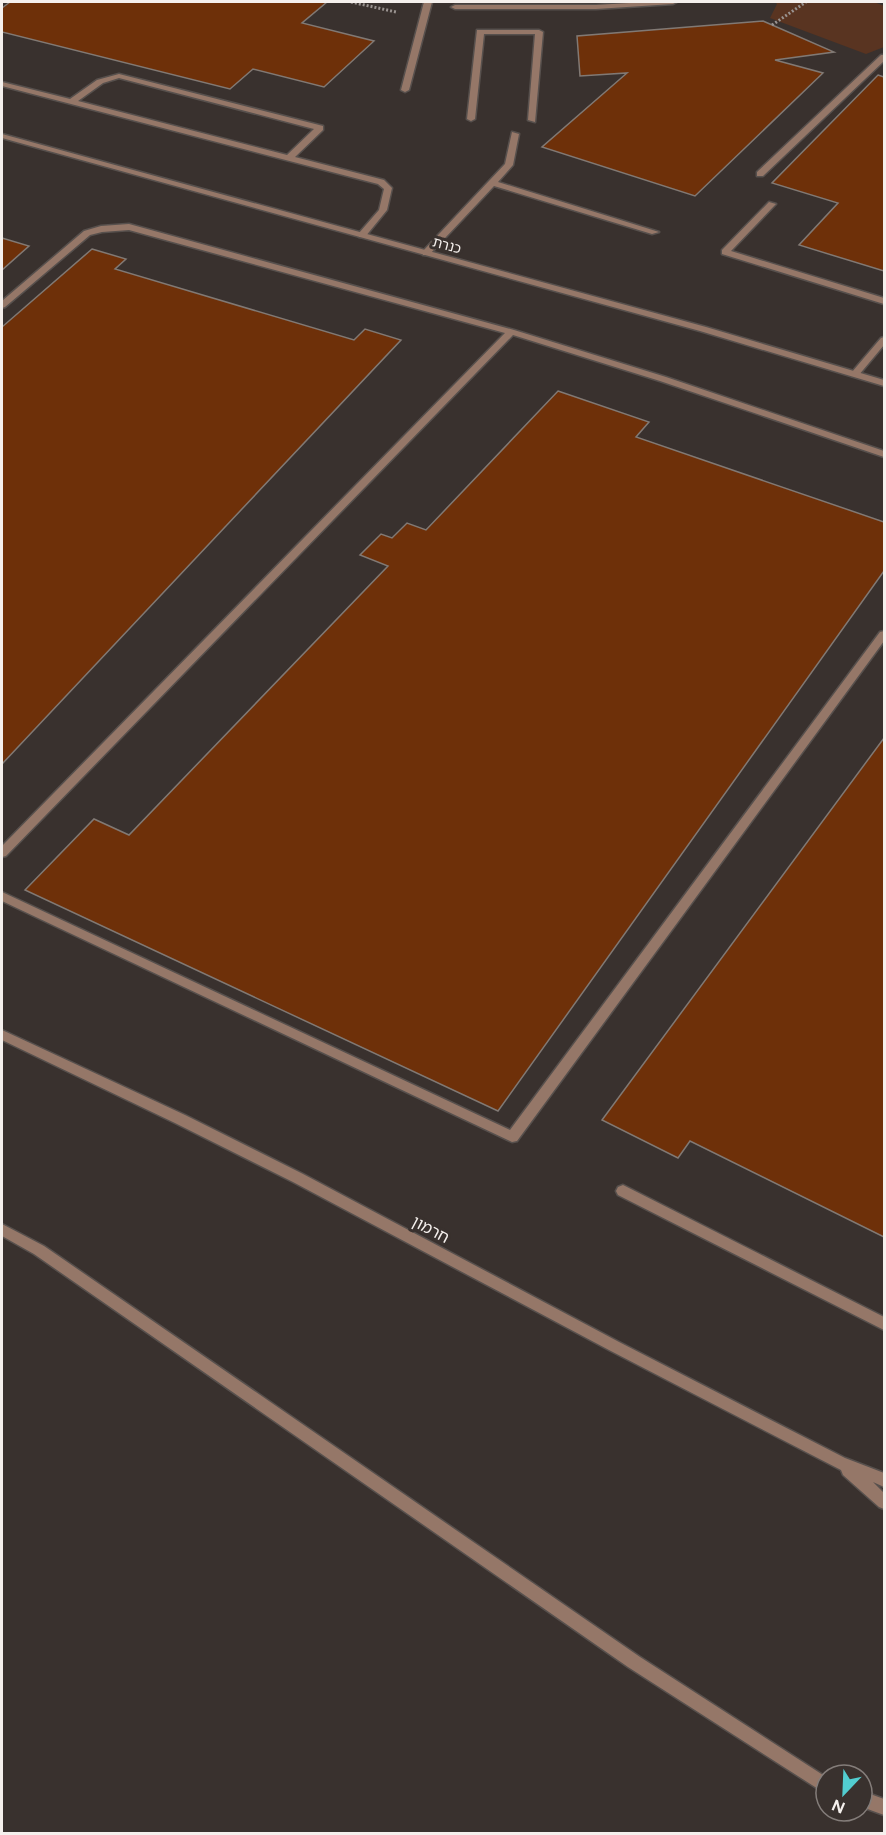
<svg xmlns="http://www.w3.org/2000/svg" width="886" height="1835" font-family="Figtree,'Noto Sans Hebrew',sans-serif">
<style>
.green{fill:#593421}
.building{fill:#6e3009;stroke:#817974;stroke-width:1.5}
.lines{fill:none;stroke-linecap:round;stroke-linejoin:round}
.lane-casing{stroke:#57504d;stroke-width:3}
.street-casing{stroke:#57504d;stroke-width:3}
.path{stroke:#9a9390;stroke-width:3;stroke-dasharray:2 2;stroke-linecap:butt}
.lane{fill:#957768;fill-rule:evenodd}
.street{fill:#957768;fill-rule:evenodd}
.labels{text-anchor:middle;stroke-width:6;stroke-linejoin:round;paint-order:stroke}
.far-street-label{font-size:14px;fill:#f5f0ed;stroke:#39312e}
.street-label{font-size:16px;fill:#f5f0ed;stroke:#39312e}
</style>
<rect width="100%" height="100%" fill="#39312e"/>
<path class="green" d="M775 2H874L884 6V47L866 54 770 18 777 4Z"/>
<path class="building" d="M10 2H327L302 23 374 41 324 87 253 69 230 89 2 32V8Z
M763 21 834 52 775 60 823 73 695 196 542 147 627 73 580 76 577 36Z
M878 75 884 77V271L799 245 838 203 772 183Z
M2 238 29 246 2 270Z
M92 249 126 259 115 269 354 340 365 329 401 340 2 764V327Z
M558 391 649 422 636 437 884 522V571L498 1111 25 890 94 819 129 835 388 566 360 555 381 534 392 538 407 523 426 530Z
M884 738V1237L690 1141 678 1158 602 1120Z"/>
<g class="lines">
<g class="lane-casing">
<path id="lane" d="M424 2H432L409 90 405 92 401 90Z
M646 2H677L673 4 596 9H455L451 7 455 5H596Z
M477 30H539L543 32 535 122 528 120 535 34H484L475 119 471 121 467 119Z
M881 55H884V61L763 176H757V172Z
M119 74 323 126V130L295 157 384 180 392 188 387 210 365 237H359V233L379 210 384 189 378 184 2 86V82L70 99 97 80ZM119 78 314 129 287 155 78 101 103 83Z
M512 132 519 134 513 165 498 182 659 232 652 234 494 186 429 255H423V251L505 164Z
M769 202 776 204 731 251 884 298V304L722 254V250Z
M129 224 514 330 666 377 884 451V457L660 381 513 335 6 856 2 857V846L505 333 129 230 102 232 90 235 5 307 2 308V301L84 231 101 226Z
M884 337V345L858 376H852V372L881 338Z
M884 631V641L517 1141 512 1142 2 901V892L510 1130 880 632Z
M623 1185 884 1317V1330L618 1195 616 1191 618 1187Z
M2 1224 44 1246 640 1657 826 1777V1794L628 1667 34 1254 2 1236Z
M862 1791 884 1799V1815L862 1807Z"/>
</g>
<g class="street-casing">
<path id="street" d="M2 134 706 327 884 380V386L700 331 2 138Z
M2 1030 185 1115 303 1174 619 1342 845 1458 884 1473V1487L873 1482 884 1493V1509L879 1507 843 1475 841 1470 609 1350 293 1182 175 1123 2 1040Z"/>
</g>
<path class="path" d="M351 2 396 12
M772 25 806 2"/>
<use href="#lane" class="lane"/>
<use href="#street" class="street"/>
</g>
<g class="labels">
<g class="far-street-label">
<text transform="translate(447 245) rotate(15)" y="5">כנרת</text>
</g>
<g class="street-label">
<text transform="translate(431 1229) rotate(28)" y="6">חרמון</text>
</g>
</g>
<rect width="886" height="1835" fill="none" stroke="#f5f0ed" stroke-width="6"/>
<g transform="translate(844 1793) rotate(203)"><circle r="28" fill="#39312e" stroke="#847d7a" stroke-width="1.5"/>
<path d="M0-4.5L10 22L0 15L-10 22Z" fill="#52cdd0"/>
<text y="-9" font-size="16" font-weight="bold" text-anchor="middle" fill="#f5f0ed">N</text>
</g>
</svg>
